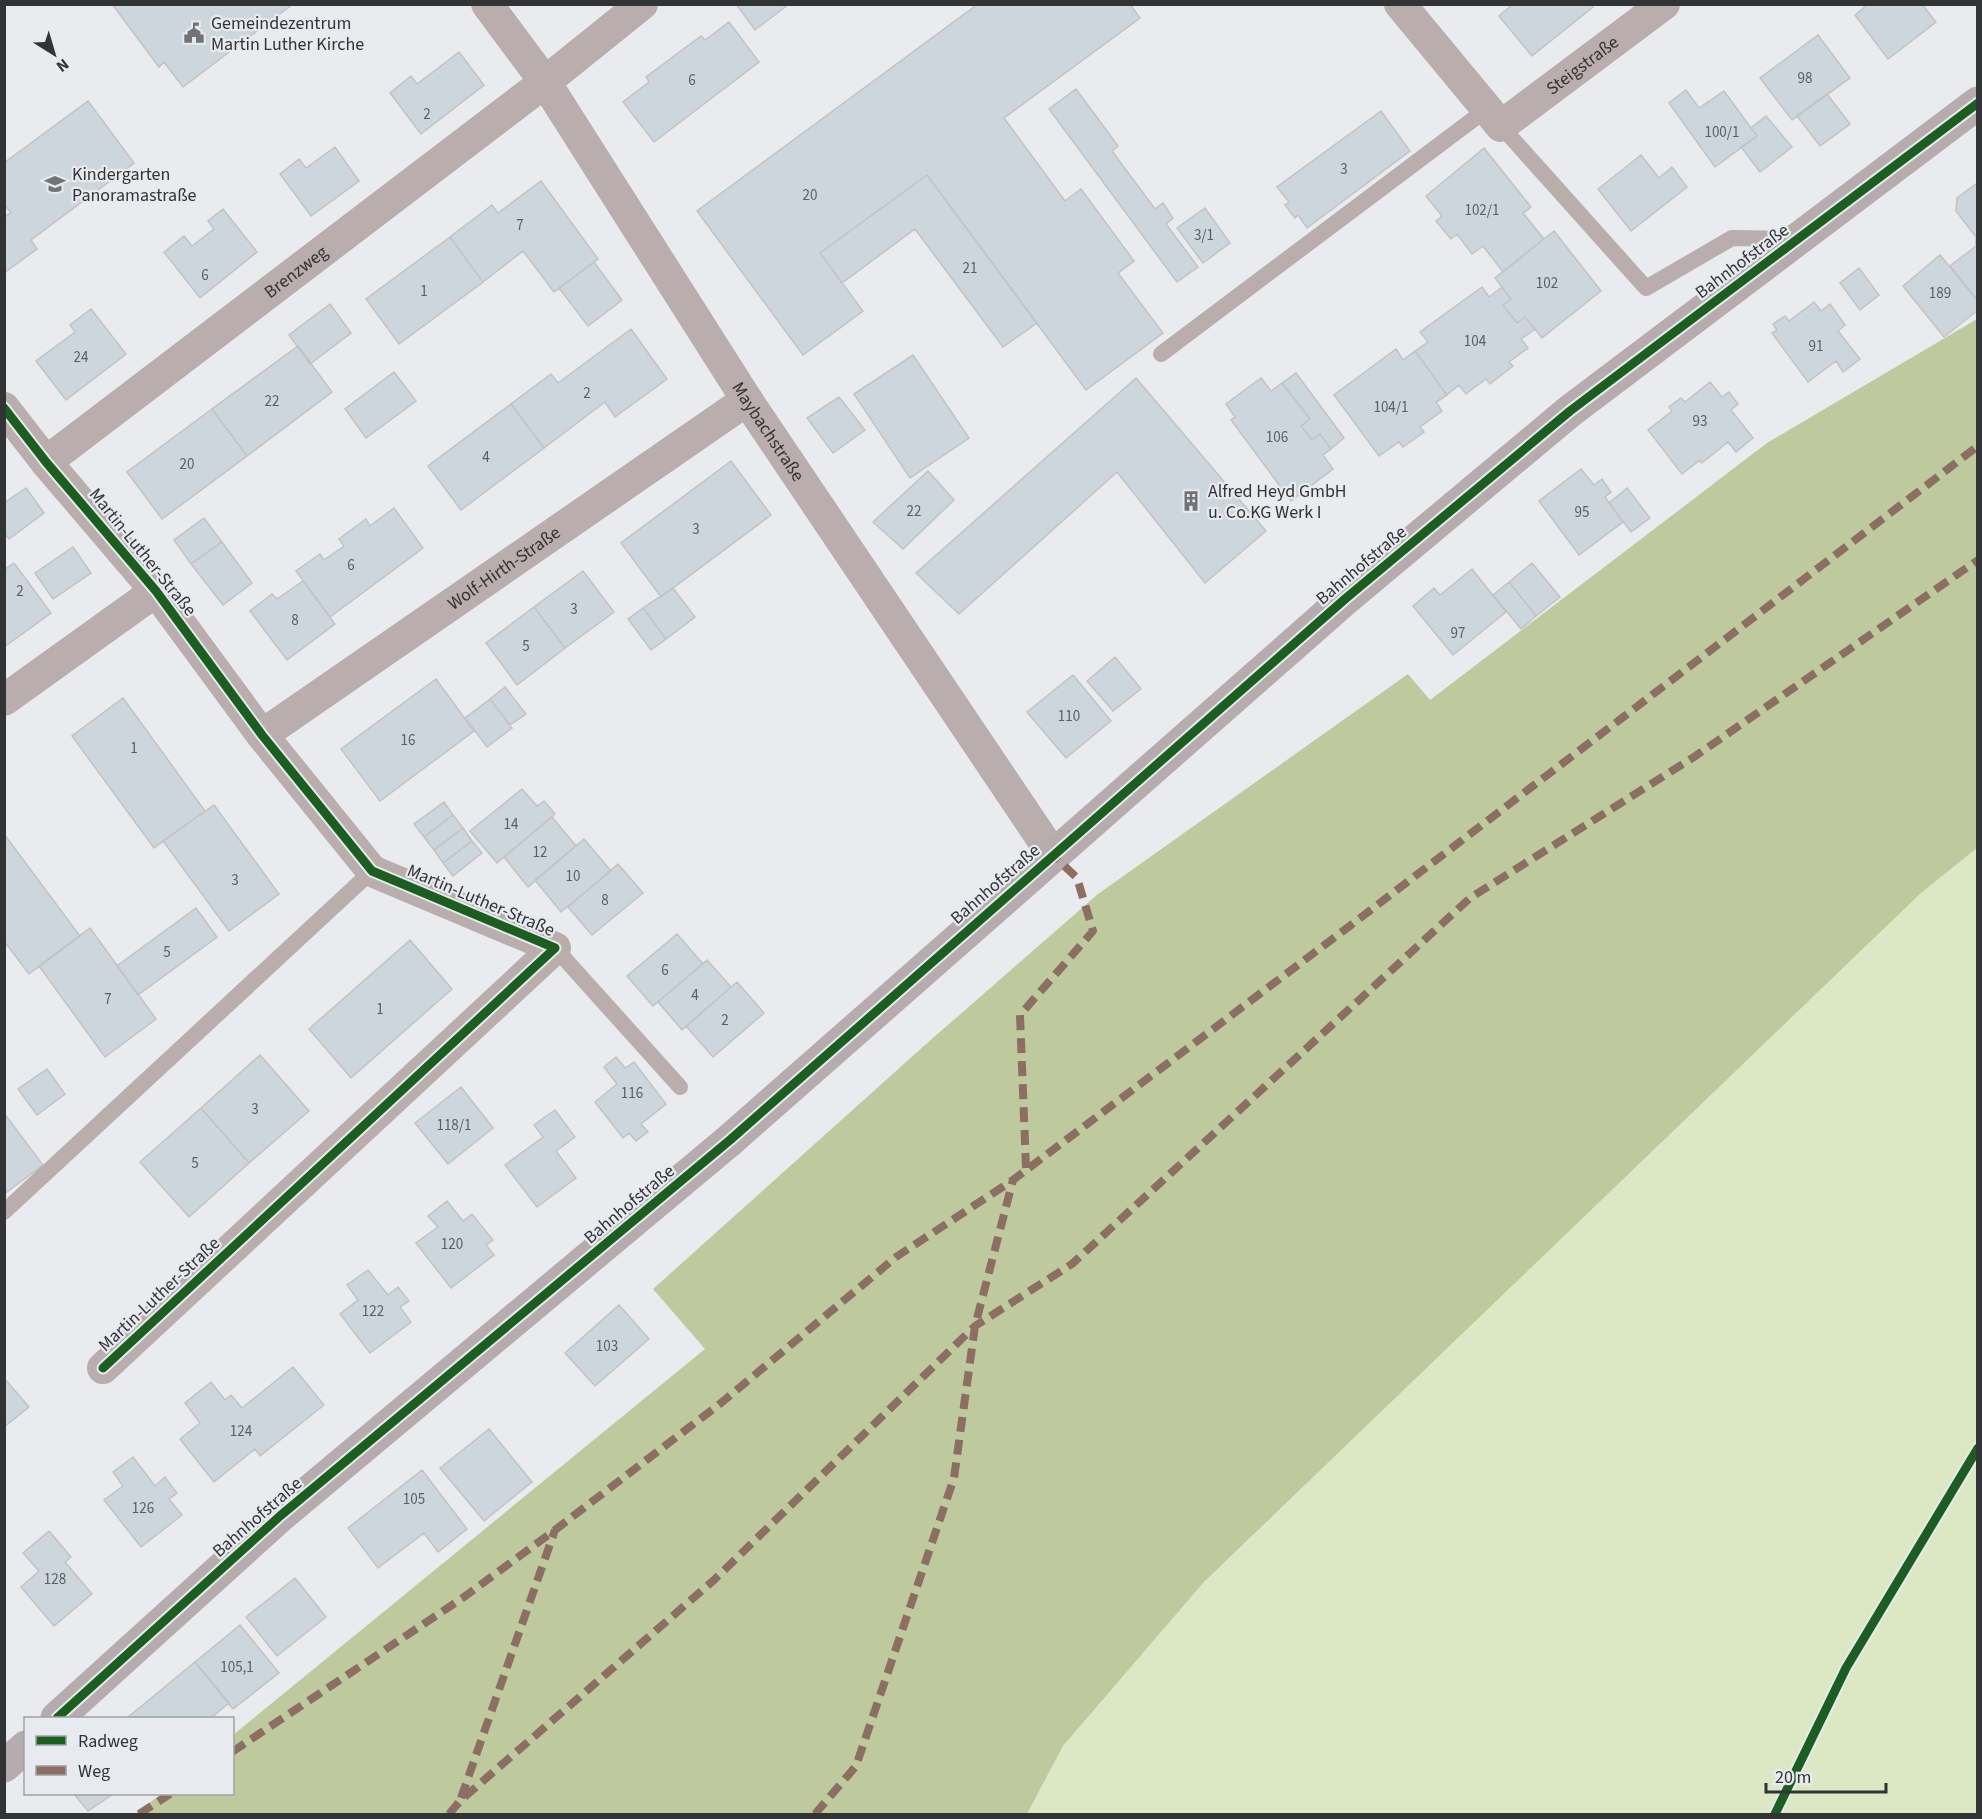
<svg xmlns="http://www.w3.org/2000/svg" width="1982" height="1819" font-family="'Source Sans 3',sans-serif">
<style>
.green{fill:#dce8c4}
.forest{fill:#beca9e}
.building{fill:#cdd5dd;stroke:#c1c3c5;stroke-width:1.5}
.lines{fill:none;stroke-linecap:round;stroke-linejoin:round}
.lane{stroke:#b9adad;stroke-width:16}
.street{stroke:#b9adad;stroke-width:32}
.secondary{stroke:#b7acad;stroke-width:33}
.quiet{stroke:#8d6e63;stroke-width:8;stroke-dasharray:15 8;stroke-linecap:butt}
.cycleway-casing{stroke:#e7ebf0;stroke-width:13}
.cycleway{stroke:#1b5e20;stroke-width:9}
.labels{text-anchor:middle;stroke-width:4.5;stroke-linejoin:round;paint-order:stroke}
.number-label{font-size:15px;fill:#5b5e62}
.poi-label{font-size:18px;fill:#323335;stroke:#e7ebf0;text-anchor:start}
.street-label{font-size:18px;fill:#323335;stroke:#e7ebf0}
</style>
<rect width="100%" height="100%" fill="#e9ebee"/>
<path class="green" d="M1977 848V1814H1027L1063 1746 1204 1582 1921 893Z"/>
<path class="forest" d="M1977 319V848L1921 893 1204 1582 1063 1746 1027 1814H135L161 1794H232L233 1735 705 1349 653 1289 925 1045 1098 894 1408 674 1430 700 1767 443Z"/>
<path class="building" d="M112 4H293L183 87 164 62 159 67Z
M736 4H789L755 30Z
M978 4H1130L1140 18 1004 118 1065 201 1081 189 1134 261 1118 273 1163 333 1086 390 927 175 820 253 863 311 803 355 697 211Z
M1513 4H1591L1593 7 1532 56 1499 16Z
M1868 4H1922L1936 22 1888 59 1855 15Z
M729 22 759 62 654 142 623 102 649 82 646 77 701 36 705 40Z
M1818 35 1850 78 1792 120 1760 78Z
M459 52 484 85 421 134 390 93 411 76 417 84Z
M1076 89 1118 146 1112 151 1155 209 1163 203 1173 218 1166 224 1198 267 1177 282 1049 109Z
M1686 90 1699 108 1724 91 1757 136 1715 167 1669 103Z
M1827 94 1850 124 1820 146 1797 116Z
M88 101 134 163 31 240 37 249 4 273V217L11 213 4 204V163Z
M1381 111 1410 151 1307 228 1298 215 1295 218 1285 205 1289 202 1277 187Z
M1766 116 1792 147 1760 172 1741 147 1757 136 1751 128Z
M335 147 359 181 311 216 280 174 299 159 306 168Z
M1484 148 1531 207 1523 213 1544 239 1503 272 1483 246 1472 254 1457 234 1451 239 1436 221 1442 216 1426 196Z
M1641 155 1659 178 1672 167 1687 187 1631 231 1598 189Z
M927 175 1037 323 1003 347 915 229 842 283 820 253Z
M541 181 598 259 554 292 523 251 483 282 450 237 492 205 498 213Z
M1976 184H1978V301L1950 266 1976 246V237L1956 211 1957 198Z
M1205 208 1230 243 1203 263 1177 228Z
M223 209 257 252 200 298 164 252 184 236 192 246 214 229 208 221Z
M1554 231 1601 291 1542 338 1525 317 1517 323 1503 305 1511 299 1495 278Z
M450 237 483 282 399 344 366 299Z
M1940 255 1978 301V310L1944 337 1903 286Z
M594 262 622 300 588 326 559 288Z
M1859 268 1879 295 1860 310 1840 283Z
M1482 287 1489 297 1502 287 1511 299 1503 305 1517 323 1525 317 1535 329 1521 339 1528 348 1509 362 1513 366 1490 384 1486 379 1466 394 1459 385 1447 395 1415 351 1428 342 1420 332Z
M1814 302 1821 311 1830 304 1845 325 1838 331 1860 359 1843 372 1836 361 1808 382 1772 333 1777 330 1773 324 1785 316 1789 321Z
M330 304 351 333 310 364 289 335Z
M91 309 126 354 66 400 36 361 75 332 70 325Z
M631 329 667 379 615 417 605 402 544 448 511 404 551 374 558 383Z
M298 346 332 392 247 456 212 409Z
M1396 349 1403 360 1415 351 1447 395 1436 402 1442 411 1420 427 1424 432 1403 447 1399 442 1379 456 1334 395Z
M913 355 969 438 910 478 854 394Z
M394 372 416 401 366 438 345 409Z
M1296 373 1344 438 1331 449 1320 434 1312 440 1301 426 1310 419 1282 383Z
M1136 378 1266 531 1205 583 1117 472 959 614 916 573Z
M1261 378 1271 391 1282 383 1310 419 1301 426 1312 440 1320 434 1331 449 1323 455 1333 469 1291 501 1231 420 1235 417 1226 404Z
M1710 382 1722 397 1729 392 1738 404 1731 410 1753 438 1736 452 1728 442 1702 463 1700 460 1682 474 1648 430 1672 411 1669 407 1681 398 1685 402Z
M839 397 865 430 833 453 807 418Z
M511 404 544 448 461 510 428 466Z
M212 409 247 456 162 519 127 472Z
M731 461 771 515 661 597 621 543Z
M1581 469 1594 485 1602 479 1611 492 1605 497 1623 522 1579 555 1539 501Z
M928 471 954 500 903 549 873 522Z
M26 488 44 513 9 539 4 533V503Z
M1627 488 1650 518 1631 532 1609 503Z
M394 508 423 548 330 617 296 571 320 554 324 560 344 546 339 539 366 519 370 526Z
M204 518 222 542 191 564 174 540Z
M222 542 252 583 223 605 191 564Z
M73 547 91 573 53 599 35 573Z
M14 563 51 613 4 647V570Z
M1532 563 1560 597 1536 616 1509 582Z
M1472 569 1506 612 1453 655 1413 606 1434 588 1440 595Z
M583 571 614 612 565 648 534 607Z
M303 581 335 624 287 660 250 611 272 594 277 599Z
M1509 582 1536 616 1521 629 1493 595Z
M673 588 695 617 666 639 643 608Z
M534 607 565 648 517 685 486 643Z
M643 608 666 639 651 650 628 619Z
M1115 657 1141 689 1113 711 1087 681Z
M1073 675 1111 721 1066 758 1027 712Z
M436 679 474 731 380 801 341 749Z
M505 687 526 714 510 725 490 699Z
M123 698 205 811 154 848 72 736Z
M490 699 512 728 487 747 465 718Z
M522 789 537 806 544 801 555 814 497 863 470 831Z
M444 802 453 815 424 837 414 824Z
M214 805 279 894 229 931 163 841Z
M453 815 463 828 434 850 424 837Z
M552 817 576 846 528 887 504 857Z
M463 828 472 841 443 863 434 850Z
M4 834 80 936 29 974 4 941Z
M584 839 611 871 561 912 535 880Z
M472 841 482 853 453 876 443 863Z
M618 864 643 893 592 935 568 907Z
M196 908 217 937 138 995 117 966Z
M90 928 156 1019 105 1057 39 966Z
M677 934 703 964 653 1006 627 976Z
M410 940 452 989 351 1078 309 1029Z
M707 960 731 987 682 1030 658 1002Z
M737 982 764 1013 713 1057 686 1026Z
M260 1055 309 1111 249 1163 201 1108Z
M616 1057 625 1068 634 1062 666 1104 641 1124 648 1132 636 1141 629 1133 623 1138 595 1102 617 1084 604 1067Z
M47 1069 65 1094 37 1115 18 1089Z
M461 1087 493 1128 448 1164 415 1123Z
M201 1108 249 1163 189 1217 140 1162Z
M555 1110 575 1137 556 1151 576 1178 537 1207 505 1165 543 1137 534 1125Z
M4 1113 43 1165 4 1194Z
M447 1201 463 1221 472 1214 493 1240 486 1245 494 1255 451 1288 416 1243 438 1227 428 1216Z
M368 1270 388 1295 398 1287 409 1301 400 1307 411 1322 370 1353 340 1314 358 1300 347 1285Z
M619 1305 649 1339 595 1386 565 1353Z
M293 1367 324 1405 260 1456 255 1449 214 1482 180 1439 200 1423 185 1403 211 1382 225 1400 231 1395 242 1408Z
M4 1378 29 1407 4 1427Z
M489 1429 532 1482 484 1521 440 1468Z
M133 1457 155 1486 165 1477 177 1493 169 1499 182 1515 141 1547 104 1500 123 1486 113 1472Z
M422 1470 467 1529 438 1552 424 1533 378 1568 348 1528Z
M49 1531 71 1557 65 1562 92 1594 54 1626 21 1587 39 1571 23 1553Z
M295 1578 326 1617 277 1656 246 1617Z
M240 1625 279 1673 233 1709 195 1662Z
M195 1662 229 1703 211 1718H127Z
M74 1794H113L88 1811Z"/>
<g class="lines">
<path class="lane" d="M1501 126 1646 288 1732 238 1792 239
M1161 354 1487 109
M555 948 680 1087
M4 1212 372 871"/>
<g class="street">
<path id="s1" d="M487 4 545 82 747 400 1053 855"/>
<path id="s2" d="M1400 4 1501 126 1664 4"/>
<path d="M4 408 46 462 156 591 262 735 372 871 555 948 103 1368"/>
<path id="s3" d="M46 462 545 82 642 4"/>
<path d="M4 700 156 591"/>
<path id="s4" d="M262 735 747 400"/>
</g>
<path class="secondary" d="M57 1718 280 1516 730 1140 1345 599 1570 411 1978 103
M4 1766 26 1747"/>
<path class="quiet" d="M1026 1168 1020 1015 1093 931 1077 878 1053 855
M232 1752 464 1597 555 1530 721 1403 896 1257 1013 1180 1351 925 1978 446
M461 1798 555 1530
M139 1814 170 1794
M449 1814 460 1801 714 1580 975 1326 1072 1264 1470 898 1694 757 1978 560
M815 1814 856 1766 954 1478 975 1326 1013 1180"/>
<g class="cycleway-casing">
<path id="cycleway" d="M4 408 46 462 156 591 262 735 372 871 555 948 103 1368
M57 1718 280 1516 730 1140 1345 599 1570 411 1978 103
M1775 1814 1846 1668 1978 1448"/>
</g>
<use href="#cycleway" class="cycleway"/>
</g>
<defs>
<g id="civic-bare" transform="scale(1.62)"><path d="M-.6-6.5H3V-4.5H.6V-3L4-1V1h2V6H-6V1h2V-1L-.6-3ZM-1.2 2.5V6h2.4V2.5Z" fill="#727376" stroke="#e7ebf0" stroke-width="2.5" paint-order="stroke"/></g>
<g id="school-bare" transform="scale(1.62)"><path d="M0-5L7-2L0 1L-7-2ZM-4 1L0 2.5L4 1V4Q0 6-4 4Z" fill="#727376" stroke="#e7ebf0" stroke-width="2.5" paint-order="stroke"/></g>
<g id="building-bare" transform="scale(1.62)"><path d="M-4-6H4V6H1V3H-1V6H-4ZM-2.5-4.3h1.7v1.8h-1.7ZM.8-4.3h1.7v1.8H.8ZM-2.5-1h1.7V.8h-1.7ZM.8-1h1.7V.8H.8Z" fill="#727376" stroke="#e7ebf0" stroke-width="2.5" paint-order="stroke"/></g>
</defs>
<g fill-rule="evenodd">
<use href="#civic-bare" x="194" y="33"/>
<use href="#school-bare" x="55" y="184"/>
<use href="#building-bare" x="1191" y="501"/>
</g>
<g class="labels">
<g class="number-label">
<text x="1805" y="83">98</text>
<text x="692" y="85">6</text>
<text x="427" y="119">2</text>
<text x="1722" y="137">100/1</text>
<text x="1344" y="174">3</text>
<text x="810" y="200">20</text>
<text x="1482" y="215">102/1</text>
<text x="520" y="230">7</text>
<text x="1204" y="240">3/1</text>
<text x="970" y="273">21</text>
<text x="205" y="280">6</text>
<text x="1547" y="288">102</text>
<text x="424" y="296">1</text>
<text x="1940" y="298">189</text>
<text x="1475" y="346">104</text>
<text x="1816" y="351">91</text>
<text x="81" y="362">24</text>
<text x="587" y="398">2</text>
<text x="272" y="406">22</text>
<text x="1391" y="412">104/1</text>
<text x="1700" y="426">93</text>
<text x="1277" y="442">106</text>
<text x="486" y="462">4</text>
<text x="187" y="469">20</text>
<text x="914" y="516">22</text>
<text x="1582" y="517">95</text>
<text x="696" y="534">3</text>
<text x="351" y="570">6</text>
<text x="20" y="596">2</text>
<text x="574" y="614">3</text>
<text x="295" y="625">8</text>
<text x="1458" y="638">97</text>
<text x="526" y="651">5</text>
<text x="1069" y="721">110</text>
<text x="408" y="745">16</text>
<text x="134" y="753">1</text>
<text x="511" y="829">14</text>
<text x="540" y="857">12</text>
<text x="573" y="881">10</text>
<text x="235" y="885">3</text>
<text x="605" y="905">8</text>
<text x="167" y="957">5</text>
<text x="665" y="975">6</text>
<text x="695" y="1000">4</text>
<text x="108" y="1004">7</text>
<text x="380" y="1014">1</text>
<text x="725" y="1025">2</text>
<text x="632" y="1098">116</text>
<text x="255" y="1114">3</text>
<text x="454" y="1130">118/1</text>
<text x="195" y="1168">5</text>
<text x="452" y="1249">120</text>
<text x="373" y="1316">122</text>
<text x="607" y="1351">103</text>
<text x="241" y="1436">124</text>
<text x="414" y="1504">105</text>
<text x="143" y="1513">126</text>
<text x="55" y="1584">128</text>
<text x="237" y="1672">105,1</text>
</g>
<g class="poi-label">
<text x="211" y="29">Gemeindezentrum<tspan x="211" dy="21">Martin Luther Kirche</tspan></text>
<text x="72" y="180">Kindergarten<tspan x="72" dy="21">Panoramastraße</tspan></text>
<text x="1208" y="497">Alfred Heyd GmbH<tspan x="1208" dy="21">u. Co.KG Werk I</tspan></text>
</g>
<g class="street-label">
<text dy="6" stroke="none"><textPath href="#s2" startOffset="260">Steigstraße</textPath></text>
<text transform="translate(1742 261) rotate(-37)" y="6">Bahnhofstraße</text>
<text dy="6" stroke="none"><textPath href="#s3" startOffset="314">Brenzweg</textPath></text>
<text dy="6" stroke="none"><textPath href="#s1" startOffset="512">Maybachstraße</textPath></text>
<text transform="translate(143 552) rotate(51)" y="6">Martin-Luther-Straße</text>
<text transform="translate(1361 565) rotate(-40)" y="6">Bahnhofstraße</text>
<text dy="6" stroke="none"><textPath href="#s4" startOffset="294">Wolf-Hirth-Straße</textPath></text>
<text transform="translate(995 884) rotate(-41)" y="6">Bahnhofstraße</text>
<text transform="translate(481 900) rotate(23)" y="6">Martin-Luther-Straße</text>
<text transform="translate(629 1204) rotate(-40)" y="6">Bahnhofstraße</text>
<text transform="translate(159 1294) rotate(-43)" y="6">Martin-Luther-Straße</text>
<text transform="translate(257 1517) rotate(-41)" y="6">Bahnhofstraße</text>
</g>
</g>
<rect width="1982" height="1819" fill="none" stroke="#323335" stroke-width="12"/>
<rect x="24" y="1717" width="210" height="78" fill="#e7ebf0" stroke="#9fa1a5" stroke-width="1.5"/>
<rect x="36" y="1736" width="30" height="9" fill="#1b5e20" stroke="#9fa1a5" stroke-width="1.5"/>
<text x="78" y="1747" font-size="18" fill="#323335">Radweg</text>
<rect x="36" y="1766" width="30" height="9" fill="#8d6e63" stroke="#9fa1a5" stroke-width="1.5"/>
<text x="78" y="1777" font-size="18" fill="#323335">Weg</text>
<g transform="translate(54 54) rotate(143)" stroke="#e7ebf0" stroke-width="4.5" paint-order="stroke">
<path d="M0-4.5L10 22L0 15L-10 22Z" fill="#323335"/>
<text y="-9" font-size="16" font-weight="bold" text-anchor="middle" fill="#323335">N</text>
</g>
<path d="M1766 1783v9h120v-9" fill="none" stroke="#323335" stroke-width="3"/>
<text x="1775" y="1783" font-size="18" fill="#323335" stroke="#e7ebf0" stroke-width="4.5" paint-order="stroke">20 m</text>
</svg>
